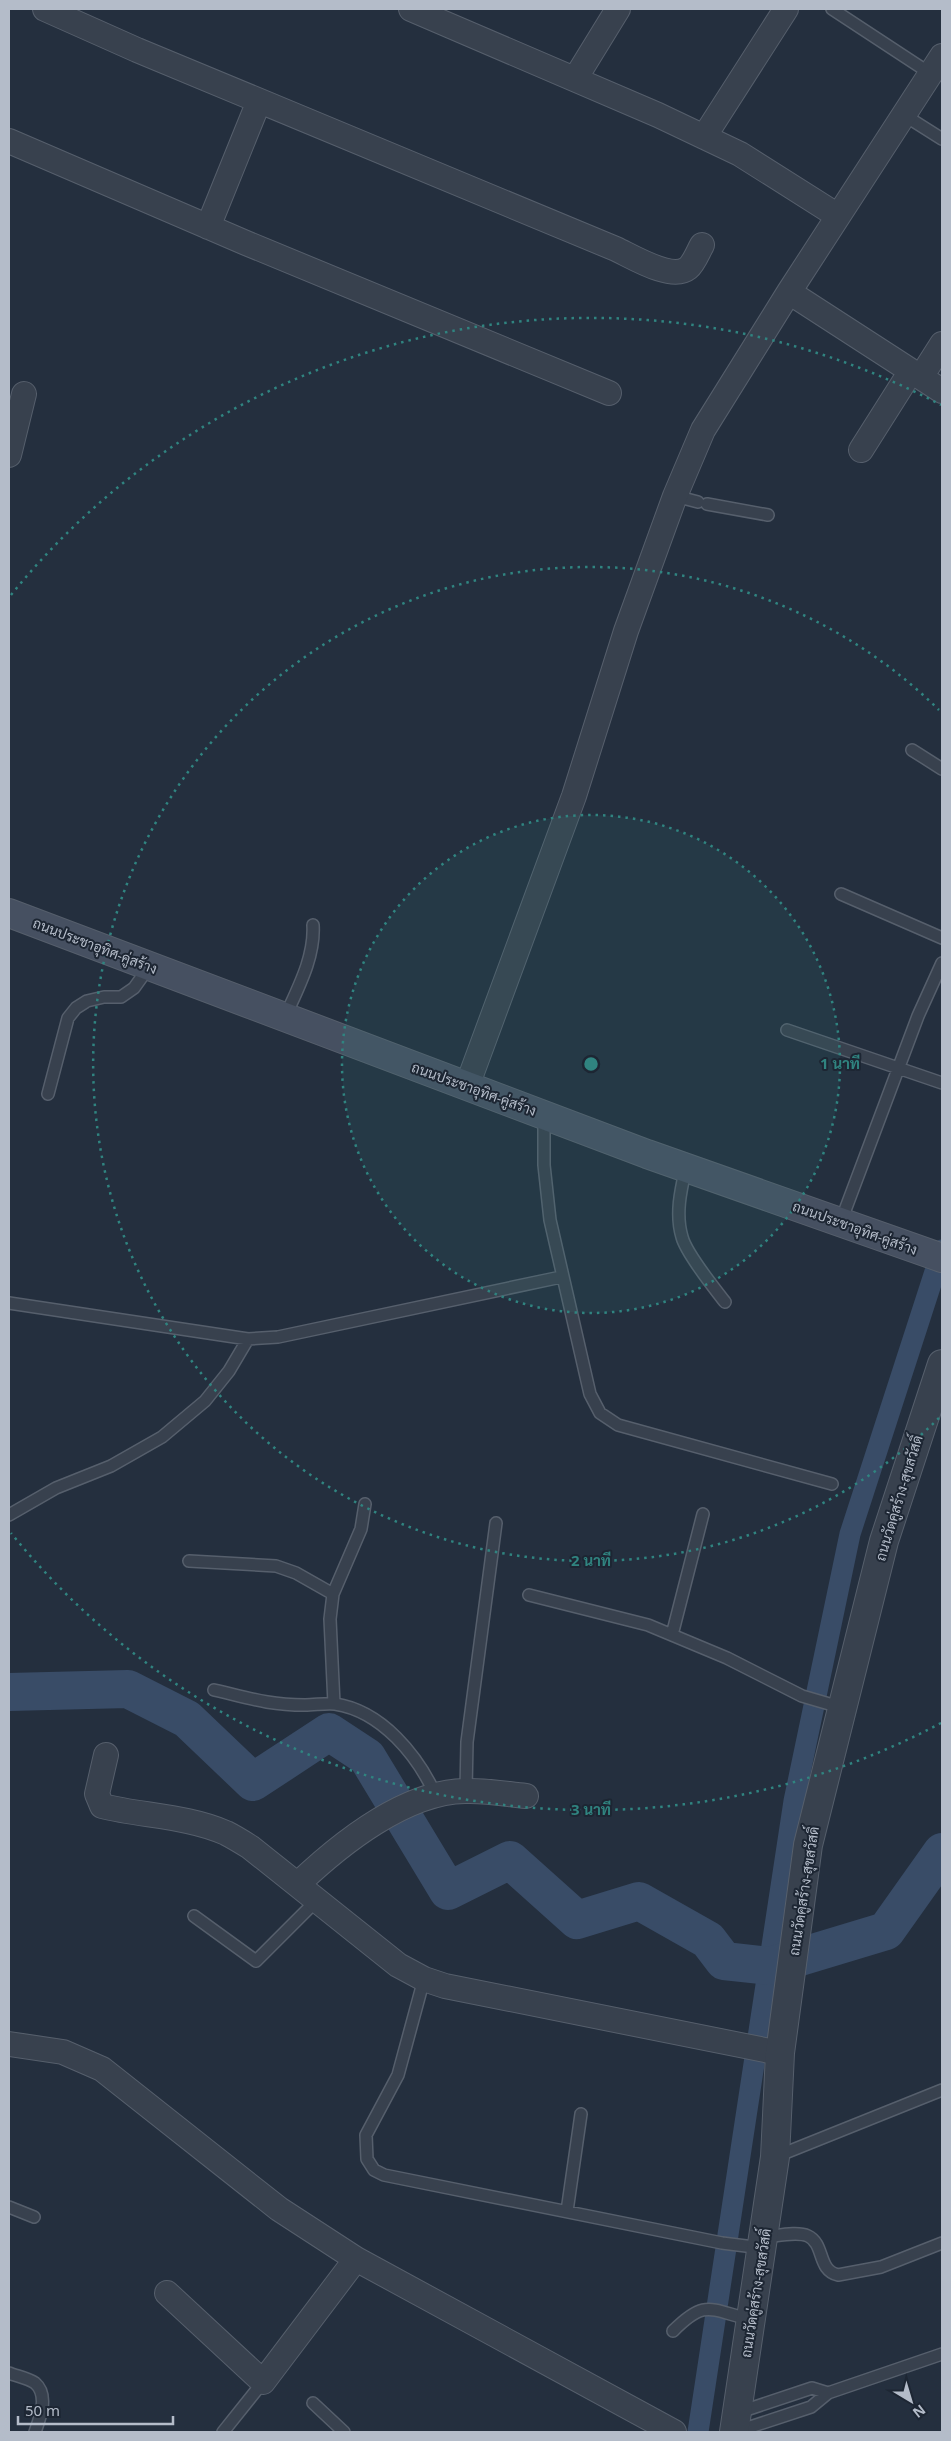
<svg xmlns="http://www.w3.org/2000/svg" width="951" height="2441" font-family="'Noto Sans',Sarabun,sans-serif">
<style>
.lines{fill:none;stroke-linecap:round;stroke-linejoin:round}
.canal{stroke:#394c67;stroke-width:21}
.river{stroke:#394c67;stroke-width:38}
.service-casing{stroke:#565f6c;stroke-width:14}
.minor-casing{stroke:#565f6c;stroke-width:26}
.tertiary-casing{stroke:#565f6c;stroke-width:30}
.secondary-casing{stroke:#565f6c;stroke-width:30}
.service{stroke:#38414e;stroke-width:11}
.minor{stroke:#38414e;stroke-width:24}
.tertiary{stroke:#38414e;stroke-width:28}
.secondary{stroke:#465061;stroke-width:28}
.ring{fill:none;stroke:#308480;stroke-width:2.5;stroke-dasharray:2.5 5}
.labels{text-anchor:middle;stroke-width:4;stroke-linejoin:round;paint-order:stroke}
.street-label{font-size:14px;fill:#b4bcc9;stroke:#1d2633}
.centre{fill:#308480;stroke:#1d2633;stroke-width:2.5}
.ring-label{font-size:15px;text-anchor:middle;font-weight:bold;fill:#308480;stroke:#1d2633;stroke-width:4;stroke-linejoin:round;paint-order:stroke}
</style>
<rect width="100%" height="100%" fill="#242f3e"/>
<g class="lines">
<path class="canal" d="M698 2432 794 1801 850 1534 942 1250"/>
<path class="river" d="M9 1692 128 1689 187 1719 253 1782 329 1732 367 1757 448 1891 510 1860 577 1920 639 1901 708 1940 724 1961 770 1966 886 1931 942 1852"/>
<g class="service-casing">
<path id="service" d="M832 9 931 74
M904 115 942 139
M675 496 698 502
M707 504 768 515
M912 750 942 769
M841 894 942 938
M285 1017C298 988 315 957 313 925
M787 1030 942 1083
M48 1094 68 1018 76 1008 87 1001 104 997H121L134 988 149 967
M544 1116V1165L550 1220 590 1394 600 1413 618 1425 832 1484
M686 1167C681 1189 675 1214 682 1237 686 1253 714 1288 725 1302
M841 1221 918 1016 942 963
M9 1303 248 1339 278 1337 561 1277
M9 1515 56 1488 111 1466 162 1437 205 1401 229 1371 248 1339
M189 1561 276 1566 296 1573 333 1594 330 1619 334 1704
M333 1594 361 1529 365 1504
M529 1595 648 1625 727 1658 802 1696 843 1708
M672 1635 703 1514
M214 1690C232 1694 249 1699 267 1702 279 1704 292 1705 305 1705 315 1705 326 1703 335 1704 382 1711 418 1756 436 1796
M466 1791 467 1742 496 1523
M194 1916 256 1961 317 1900
M424 1979 398 2075 366 2135 367 2159 374 2170 384 2175 722 2243 762 2248
M775 2157 942 2090
M9 2207 34 2217
M567 2211 581 2114
M765 2237C777 2236 797 2231 808 2236 825 2244 817 2270 838 2275L881 2267 942 2243
M673 2331C706 2298 710 2310 752 2320
M9 2373C16 2376 28 2378 35 2383 49 2395 40 2418 35 2432
M313 2403 344 2432
M737 2413 812 2388 828 2393
M223 2432 263 2382
M735 2432 811 2407 828 2393 942 2354"/>
</g>
<g class="minor-casing">
<path id="minor" d="M45 9 137 50 616 249C633 257 672 281 688 268 694 263 698 252 702 245
M411 9 658 115 740 154 838 216
M575 79 618 9
M704 137 786 9
M9 141 246 243 609 393
M208 227 259 101
M789 292 942 391
M921 377 942 344
M861 450 911 371
M9 455 24 394
M467 1086 574 796 626 631 675 496 703 430 789 292 942 56
M106 1755 97 1794 102 1806C142 1816 188 1816 226 1833 234 1837 242 1842 250 1847L398 1965 424 1979 445 1986 780 2053
M298 1884C340 1844 405 1792 465 1791 485 1790 506 1794 526 1796
M9 2044 63 2052 102 2069 279 2209 356 2259 674 2432
M167 2293 263 2382 356 2259"/>
</g>
<g class="tertiary-casing">
<path id="tertiary" d="M734 2432 775 2157 780 2053 808 1845 884 1541 942 1364"/>
</g>
<g class="secondary-casing">
<path id="secondary" d="M9 913 647 1154 942 1258"/>
</g>
<use href="#service" class="service"/>
<use href="#minor" class="minor"/>
<use href="#tertiary" class="tertiary"/>
<use href="#secondary" class="secondary"/>
</g>
<circle cx="591" cy="1064" r="249" fill="#308480" fill-opacity=".12"/>
<g class="ring">
<circle cx="591" cy="1064" r="249"/>
<path d="M939 1418A497 497 0 1 1 939 710"/>
<path d="M941 1723A746 746 0 0 1 11 1533M11 595A746 746 0 0 1 941 405"/>
</g>
<g class="labels">
<g class="street-label">
<text transform="translate(95 946) rotate(21)" y="5">ถนนประชาอุทิศ-คู่สร้าง</text>
<text transform="translate(474 1089) rotate(20)" y="5">ถนนประชาอุทิศ-คู่สร้าง</text>
<text transform="translate(855 1228) rotate(20)" y="5">ถนนประชาอุทิศ-คู่สร้าง</text>
<text transform="translate(899 1498) rotate(-73)" y="5">ถนนวัดคู่สร้าง-สุขสวัสดิ์</text>
<text transform="translate(804 1891) rotate(-81)" y="5">ถนนวัดคู่สร้าง-สุขสวัสดิ์</text>
<text transform="translate(756 2293) rotate(-81)" y="5">ถนนวัดคู่สร้าง-สุขสวัสดิ์</text>
</g>
</g>
<circle cx="591" cy="1064" r="8" class="centre"/>
<g class="ring-label">
<text x="840" y="1069">1 นาที</text>
<text x="591" y="1566">2 นาที</text>
<text x="591" y="1815">3 นาที</text>
</g>
<rect width="951" height="2441" fill="none" stroke="#b4bcc9" stroke-width="20"/>
<g transform="translate(911 2401) rotate(142)" stroke="#1d2633" stroke-width="4" paint-order="stroke">
<path d="M0-4L9 19L0 12L-9 19Z" fill="#b4bcc9"/>
<text y="-8" font-size="14" font-weight="bold" text-anchor="middle" fill="#b4bcc9">N</text>
</g>
<path d="M18 2416v8h155v-8" fill="none" stroke="#b4bcc9" stroke-width="2.5"/>
<text x="25" y="2416" font-size="15" fill="#b4bcc9" stroke="#1d2633" stroke-width="4" paint-order="stroke">50 m</text>
</svg>
